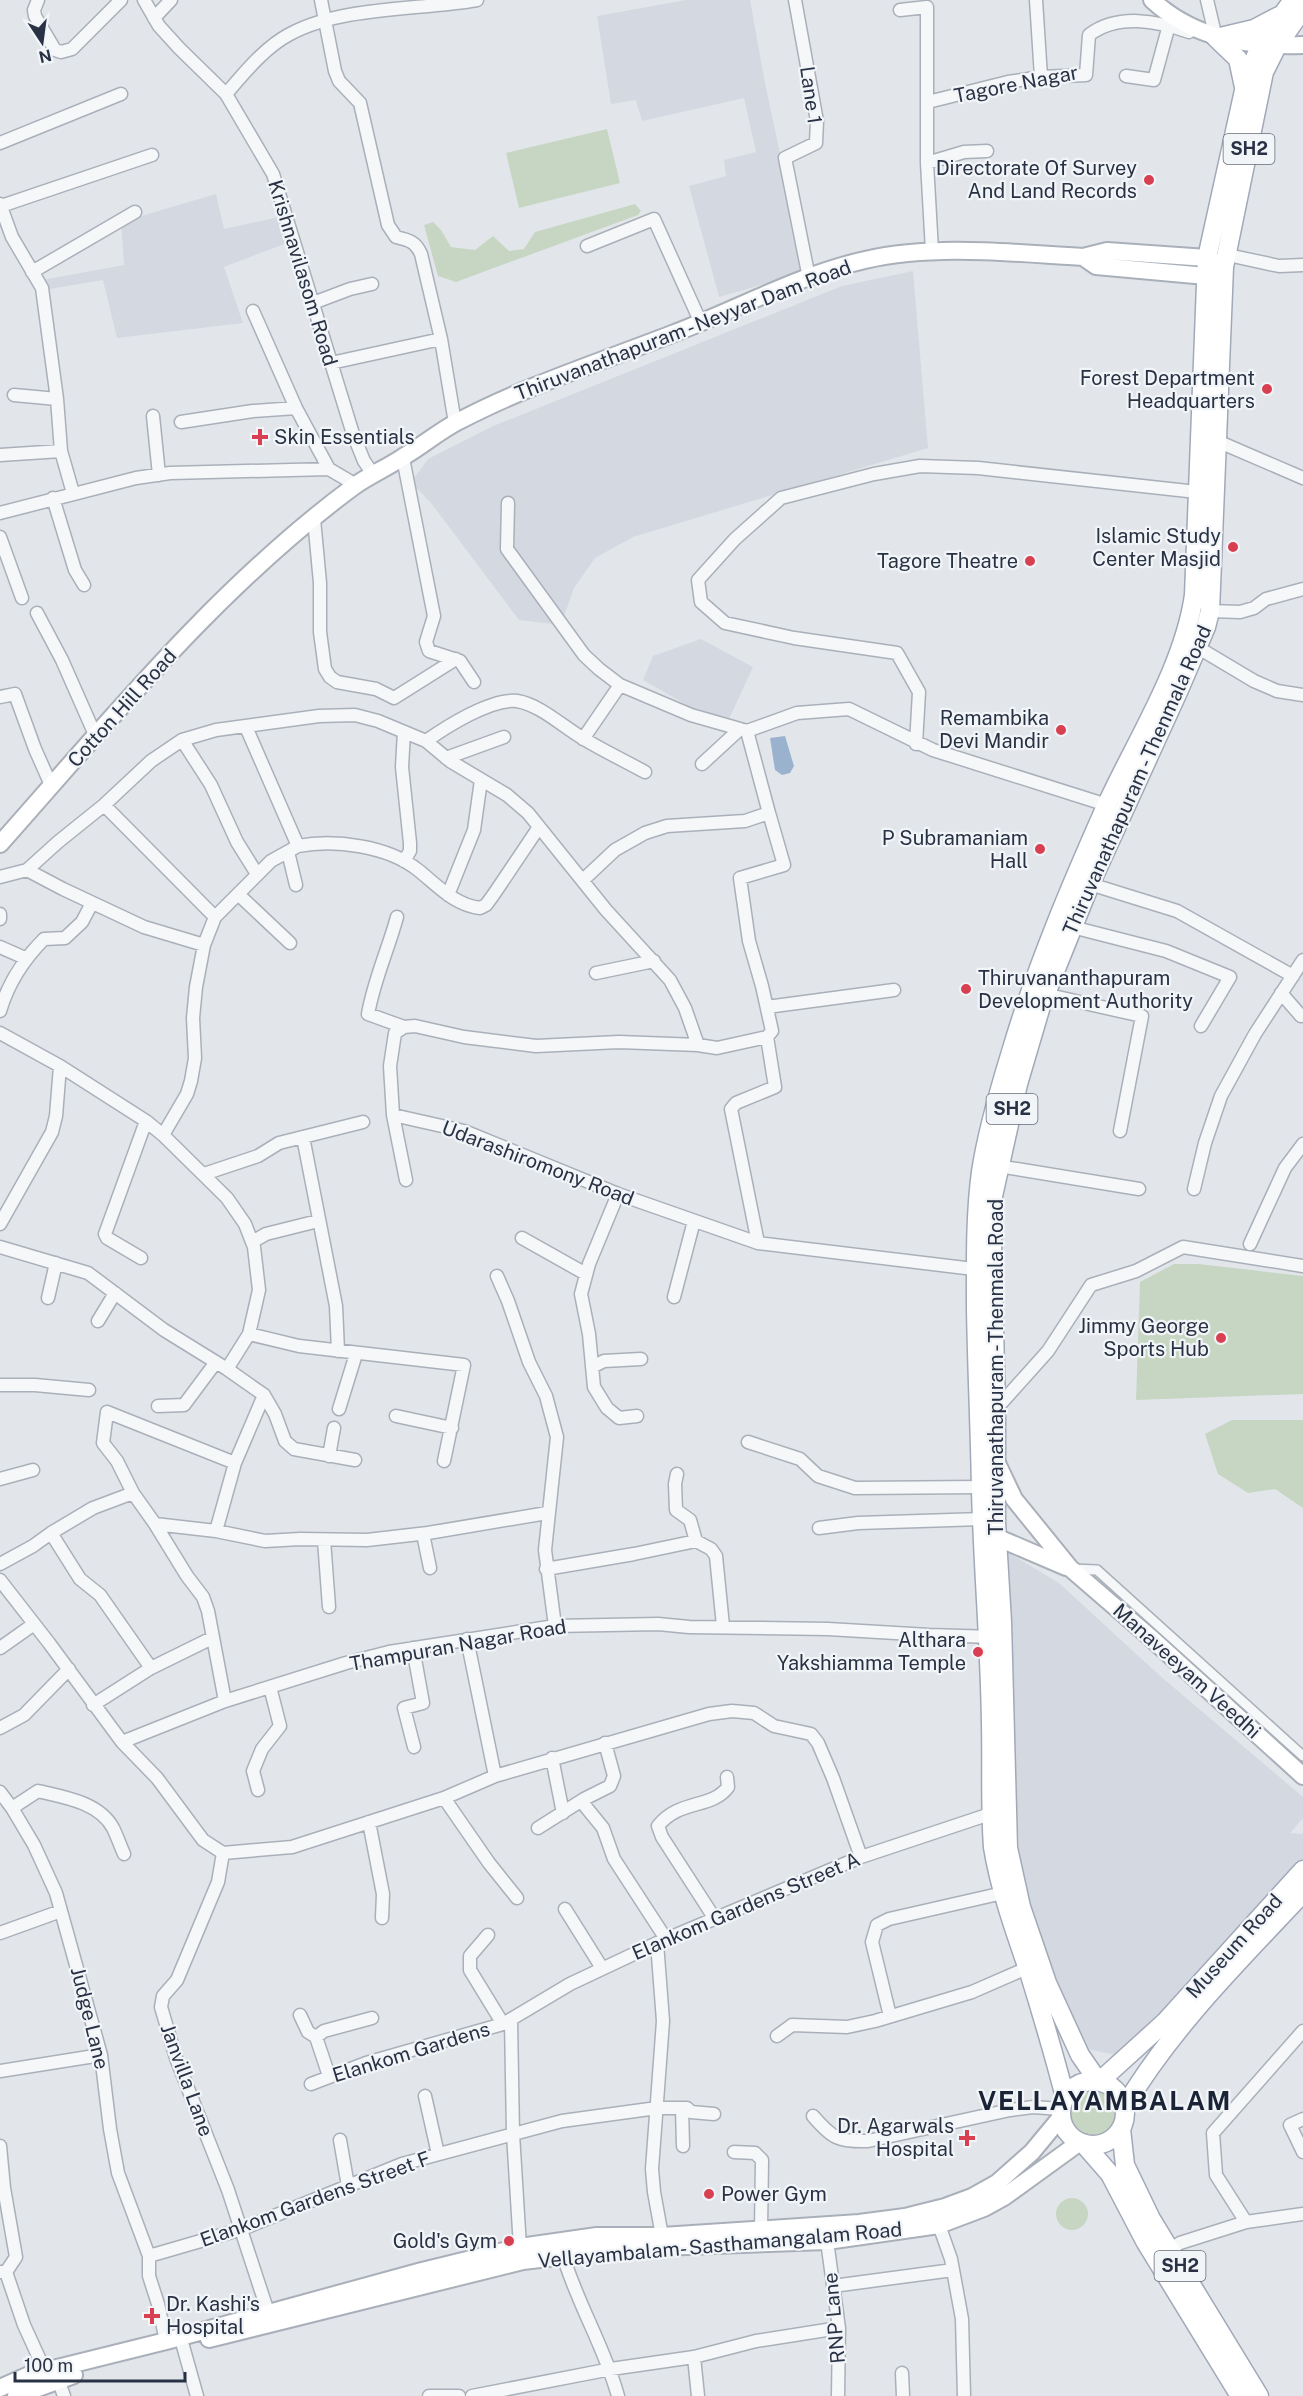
<svg xmlns="http://www.w3.org/2000/svg" width="1303" height="2396" font-family="'Public Sans',sans-serif">
<style>
.built{fill:#d4d8e1}
.green{fill:#c7d6c3}
.water{fill:#9bb2ce}
.lines{fill:none;stroke-linecap:round;stroke-linejoin:round}
.pedestrian-casing{stroke:#aab0b9;stroke-width:12}
.minor-casing{stroke:#aab0b9;stroke-width:15}
.secondary-casing{stroke:#aab0b9;stroke-width:20}
.primary-casing{stroke:#a1a9b8;stroke-width:21}
.pedestrian{stroke:#f5f7f9;stroke-width:9}
.minor{stroke:#f5f7f9;stroke-width:12}
.secondary{stroke:#fff;stroke-width:16}
.primary{stroke:#fff;stroke-width:18}
.poi-dot{fill:#d84052;stroke:#f2f5f8;stroke-width:2}
.labels{text-anchor:middle;stroke-width:4.5;stroke-linejoin:round;paint-order:stroke}
.shield{fill:#f2f5f8;stroke:#656c7b;stroke-width:1.5}
.shield-label{font-size:18px;font-weight:bold;fill:#293245}
.street-label{font-size:20px;fill:#293245;stroke:#f2f5f8}
.poi-label{font-size:20px;fill:#293245;stroke:#f2f5f8;text-anchor:end}
.district-label{font-size:26px;font-weight:bold;letter-spacing:1.5px;fill:#1b2336;stroke:#f2f5f8}
</style>
<rect width="100%" height="100%" fill="#e2e6eb"/>
<path class="built" d="M686 0H750L764 78 805 272 719 297 689 186 726 176 724 160 756 152 744 98 642 121 636 100 611 104 597 16Z
M216 194 224 229 279 217 287 243 224 267 243 323 117 338 103 280 44 290 42 280 124 265 121 222Z
M913 271 928 448 633 537 595 558 574 588 561 625 519 620 431 503 411 482 428 459 491 427 842 286Z
M701 639 753 667 729 719 692 708 643 680 653 656Z
M1004 1550 1059 1583 1159 1675 1303 1797V1818L1290 1833 1303 1834V1860L1245 1920 1194 1980 1120 2056 1083 2048 1066 2001 1048 1964 1020 1870Z"/>
<path class="green" d="M607 129 620 183 519 208 506 153Z
M635 204 641 211 638 215 456 282 438 276 424 225 433 222 441 230 451 247 475 250 493 236 509 251 524 249 535 232Z
M1174 1264H1199L1303 1276V1394L1136 1400 1140 1282Z
M1232 1420H1303V1508L1275 1489 1248 1493 1218 1474 1205 1434Z
M1068 2114a26 26 0 1 1 52 0a26 26 0 1 1-52 0Z
M1056 2214a16 16 0 1 1 32 0a16 16 0 1 1-32 0Z"/>
<path class="water" d="M785 736 794 766 790 773 782 775 775 770 770 738Z"/>
<g class="lines">
<g class="pedestrian-casing">
<path id="pedestrian" d="M1072 1569 1097 1570 1303 1756"/>
</g>
<g class="minor-casing">
<path id="minor" d="M38 0 34 10 35 16 55 50 61 52 72 49 121 0
M144 0 159 26 179 48 226 94 273 174 353 434 364 461 373 474
M321 0 335 71 339 81 360 103 388 225 396 237C409 240 416 242 421 254L441 339 455 423
M795 0 817 121 816 143 785 158 809 278
M1036 0 1041 77
M1207 0 1216 38 1211 37
M900 10 927 7V163L932 251
M154 18 171 0
M1126 76 1154 80 1169 25
M226 94C244 73 265 47 290 34 342 6 420 10 477 0
M928 102 1008 82 1041 77 1086 75 1089 35C1118 13 1157 21 1189 32
M0 143 121 94
M927 163 964 152 987 151
M0 204 12 237 42 288 57 399 61 451 73 493
M1 206 152 155
M587 246 654 219 701 323
M1228 255 1279 266 1303 265
M32 272 135 212
M313 303 350 289 372 284
M253 311 296 408 329 469
M331 363 441 339
M14 395 57 399
M153 416 159 475
M181 422 253 411 296 408
M1210 438 1303 478
M0 455 61 451
M403 458 434 616 426 642 429 651 460 661 474 682
M53 498 75 570 84 585
M508 503 507 549 584 655 599 669 620 685
M0 513 136 478 170 473 329 469 356 485
M314 519 320 583V632L325 669 330 677 337 682 376 689 394 698 456 659
M0 537 22 598
M1210 611 1240 612 1254 608 1266 599 1303 589
M37 613 62 660 96 737
M1197 647 1254 681 1277 691 1303 695
M0 697 15 694 35 749 51 785
M583 739 620 685 691 715 747 731 797 713 849 709 933 750 1107 805
M182 740 211 785 237 842 257 874
M426 741C446 727 491 698 517 701 541 705 563 727 584 739 604 751 625 761 645 772
M916 744 919 692 897 653 794 638 725 623 701 602 698 580 735 539 781 498 874 474 920 466 978 468 1197 492
M446 758 504 737
M702 764 740 729
M104 805 215 917
M298 846C335 839 388 846 418 870 437 885 454 905 480 908L486 905 494 894 539 827
M288 852 296 885
M404 861 410 851V843L402 767 404 732
M27 870 63 889 144 927 204 945
M0 877 27 870 58 842 104 805 151 761 182 740 216 730 319 716 355 715 378 721 426 741 450 761 507 795 528 813 606 910 670 980 685 1008 698 1045
M583 880 615 850 645 833 667 826 745 821 769 813 747 731
M1090 884 1177 911 1293 976
M239 895 290 943
M448 895 474 830 481 780
M0 914V919
M397 917C388 950 374 980 368 1014L404 1027
M1072 927 1166 951 1230 977 1201 1026
M0 947 25 958
M596 973 654 961
M1040 993 1142 1016 1120 1131
M1281 993 1301 1016
M767 1007 894 990
M0 1011C8 984 24 959 44 939L65 938 82 922 92 903
M0 1033 60 1066 56 1116 52 1132 0 1224
M767 1037 772 1031 762 986 749 941 740 878 784 865 769 813
M393 1115 406 1180
M163 1135 187 1094 191 1081 195 1058 193 1018 196 987 204 945 215 917 271 861 298 846 246 727
M303 1137 336 1306 338 1351
M992 1165 1139 1189
M204 1174 258 1156 279 1143 363 1122
M1194 1189 1205 1143 1221 1096 1255 1034 1303 960
M618 1194 589 1264 581 1294 589 1334 594 1387 607 1408 619 1418 637 1416
M522 1238 586 1274
M252 1242 266 1234 318 1221
M758 1243 731 1109 736 1103 775 1087 767 1037 717 1048 698 1045 619 1042 536 1046 464 1037 415 1026 404 1027 395 1033 390 1066 393 1115 464 1131 618 1194 758 1243 982 1270
M1250 1244 1285 1168 1303 1144
M0 1247 88 1273 164 1330 227 1369 249 1334 259 1290 254 1247 245 1224 227 1198 163 1135 146 1121 60 1066
M141 1258 107 1238 105 1234 146 1121
M497 1276 508 1301 529 1362 546 1396 557 1437 545 1550 555 1626
M674 1297 694 1221
M48 1298 56 1263
M98 1321 115 1293
M249 1334 299 1346 464 1365 444 1461
M592 1367 604 1361 641 1359
M227 1369 264 1395 275 1414 285 1441 294 1449 355 1460
M0 1385H35L89 1390
M158 1406 184 1405 216 1362
M339 1409 356 1354
M996 1409 1048 1351 1091 1285 1136 1271 1183 1247 1303 1266
M396 1416 452 1428
M748 1442 800 1459 818 1476 855 1488 981 1487
M329 1456 334 1428
M677 1474 675 1484 676 1510 690 1520 696 1541
M0 1479 33 1470
M133 1493 117 1461 103 1443 107 1412 235 1463
M155 1524 187 1576 203 1597 208 1611 225 1701
M819 1528 858 1523 982 1519
M216 1531 235 1463 264 1395
M51 1533 80 1579 100 1595 151 1668
M423 1534 430 1568
M324 1540 329 1607
M0 1564 33 1546 51 1533 93 1508 133 1493 155 1524 216 1531 265 1541 300 1539 367 1540 428 1533 547 1513
M546 1569 634 1554 696 1541 711 1549 716 1556 723 1626
M0 1580 49 1643 122 1742 157 1778 203 1840 223 1853 292 1847 444 1798 495 1776 709 1714 732 1711 754 1713 774 1726 811 1734 818 1743 833 1778 861 1857
M467 1639 495 1776
M0 1648 34 1624
M413 1648 423 1703 404 1708 414 1747
M93 1705 151 1668 212 1638
M0 1728 24 1715 69 1669
M122 1742 225 1701 346 1663 389 1652 555 1626 658 1624 689 1627 828 1629 929 1635 994 1637
M552 1758 563 1813
M258 1790 253 1771 262 1749 280 1726 270 1687
M0 1792 12 1808 34 1845 56 1893 101 2055 110 2129 118 2173 149 2256V2276L158 2304 166 2341
M444 1798 489 1863 517 1898
M581 1801 603 1828 614 1859 666 1939
M12 1808 38 1791C63 1797 99 1802 113 1828 117 1836 120 1845 124 1854
M369 1822 383 1894 382 1918
M538 1828 584 1799 610 1786 614 1776 605 1743
M223 1853 218 1882 177 1980 163 1996 161 2007 176 2058 228 2190 268 2312
M565 1909 602 1968
M715 1919 662 1837 658 1826C679 1799 712 1809 728 1787L727 1777
M0 1933 61 1911
M488 1935 470 1956V1970L503 2024
M657 1943 663 2021 652 2169 654 2192 662 2236
M300 2015 308 2032 316 2037 329 2076
M890 2016 872 1942 877 1925 889 1919 1003 1893
M511 2020 513 2134 520 2247
M777 2036 792 2025 847 2027 875 2021 972 1992 1027 1968
M316 2037 324 2031 372 2018
M0 2071 101 2055
M311 2084 366 2063 503 2024 570 1984 657 1943 861 1857 996 1812
M425 2096 438 2154
M682 2108 683 2146
M813 2116C832 2138 838 2142 868 2141L1010 2110 1033 2107 1061 2109
M1303 2119 1290 2125 1303 2152
M340 2140 348 2186
M0 2146 4 2188 16 2257 6 2272H0
M734 2152 755 2153 762 2160 761 2230
M1246 2222 1216 2175 1213 2133 1303 2031
M939 2225 951 2259 962 2319 964 2396
M827 2241 839 2328 838 2396
M561 2249C575 2300 604 2345 618 2396
M1169 2250 1180 2243 1246 2222 1303 2214
M149 2256 242 2229 402 2164 562 2121 657 2108H687L691 2112 714 2114
M6 2272 24 2325 45 2371
M833 2286 953 2270
M183 2346 197 2396
M694 2357 698 2396
M902 2373 903 2396
M58 2379 64 2396
M429 2396H459
M472 2396 611 2369 694 2357 756 2341 839 2328"/>
</g>
<g class="secondary-casing">
<path id="secondary" d="M1152 0C1194 39 1248 47 1303 45
M1083 257 1096 266 1206 276 1219 270
M0 844C111 719 218 587 353 487 369 475 387 468 403 457 422 446 438 432 457 422 525 386 600 362 672 334 736 310 798 275 865 260 936 244 1011 253 1083 257L1107 251 1207 258 1218 264
M996 1461 1014 1499 1070 1568 1151 1638 1303 1776
M987 1536 996 1537 1066 1567
M209 2339 523 2261 631 2248 827 2241 939 2225 984 2208 1004 2197 1080 2142
M0 2388 29 2375 166 2341 422 2271 520 2247 597 2236H662L859 2223 905 2217 945 2207 972 2197 997 2183 1032 2152 1061 2117
M16 2396 74 2375"/>
</g>
<g class="primary-casing">
<path id="primary" d="M1216 38 1254 29 1279 16
M1216 38 1238 59 1244 87
M1098 2081 1080 2055 1047 1983 1021 1907 1008 1848 1002 1622 996 1522V1409L991 1205 1018 1084 1041 1006 1089 887 1178 692 1206 627 1210 611 1224 267 1264 72 1277 46 1303 9
M1100 2081 1165 2022 1303 1870
M1061 2113a32 32 0 1 1 64 0a32 32 0 1 1-64 0Z
M1065 2097C1054 2055 1042 2014 1029 1972 1015 1931 1000 1890 993 1847 990 1806 992 1765 991 1724 990 1646 983 1568 981 1490 980 1429 977 1369 976 1308 976 1263 975 1217 981 1172 987 1132 999 1091 1011 1052 1036 967 1071 885 1107 804 1137 739 1184 666 1194 595L1207 258 1247 77 1261 44 1293 0
M1125 2106C1172 2027 1240 1960 1303 1893
M1121 2129 1125 2165 1151 2219 1259 2396
M1083 2143 1110 2174 1145 2241 1240 2396"/>
</g>
<use href="#pedestrian" class="pedestrian"/>
<use href="#minor" class="minor"/>
<use href="#secondary" class="secondary"/>
<use href="#primary" class="primary"/>
</g>
<g class="poi-dot">
<circle cx="1149" cy="180" r="6"/>
<circle cx="1267" cy="389" r="6"/>
<path d="M257 428h6v6h6v6h-6v6h-6v-6h-6v-6h6z"/>
<circle cx="1233" cy="547" r="6"/>
<circle cx="1030" cy="561" r="6"/>
<circle cx="1061" cy="730" r="6"/>
<circle cx="1040" cy="849" r="6"/>
<circle cx="966" cy="989" r="6"/>
<circle cx="1221" cy="1338" r="6"/>
<circle cx="978" cy="1652" r="6"/>
<path d="M964 2129h6v6h6v6h-6v6h-6v-6h-6v-6h6z"/>
<circle cx="709" cy="2194" r="6"/>
<circle cx="509" cy="2241" r="6"/>
<path d="M149 2307h6v6h6v6h-6v6h-6v-6h-6v-6h6z"/>
</g>
<g class="labels">
<g class="shield">
<rect x="1223.5" y="134" width="51" height="30" rx="4.5"/>
<rect x="986.5" y="1094" width="51" height="30" rx="4.5"/>
<rect x="1154.5" y="2251" width="51" height="30" rx="4.5"/>
</g>
<g class="shield-label">
<text x="1249" y="155">SH2</text>
<text x="1012" y="1115">SH2</text>
<text x="1180" y="2272">SH2</text>
</g>
<g class="street-label">
<text transform="translate(1016 84) rotate(-11)" y="7">Tagore Nagar</text>
<text transform="translate(811 95) rotate(82)" y="7">Lane 1</text>
<text transform="translate(303 273) rotate(73)" y="7">Krishnavilasom Road</text>
<text transform="translate(683 330) rotate(-21)" y="7">Thiruvanathapuram - Neyyar Dam Road</text>
<text transform="translate(122 708) rotate(-48)" y="7">Cotton Hill Road</text>
<text transform="translate(1137 780) rotate(-66)" y="7">Thiruvanathapuram - Thenmala Road</text>
<text transform="translate(538 1163) rotate(21)" y="7">Udarashiromony Road</text>
<text transform="translate(996 1367) rotate(-90)" y="7">Thiruvanathapuram - Thenmala Road</text>
<text transform="translate(458 1645) rotate(-10)" y="7">Thampuran Nagar Road</text>
<text transform="translate(1187 1671) rotate(42)" y="7">Manaveeyam Veedhi</text>
<text transform="translate(746 1906) rotate(-23)" y="7">Elankom Gardens Street A</text>
<text transform="translate(1234 1946) rotate(-48)" y="7">Museum Road</text>
<text transform="translate(90 2018) rotate(76)" y="7">Judge Lane</text>
<text transform="translate(411 2052) rotate(-17)" y="7">Elankom Gardens</text>
<text transform="translate(187 2080) rotate(70)" y="7">Janvilla Lane</text>
<text transform="translate(315 2199) rotate(-20)" y="7">Elankom Gardens Street F</text>
<text transform="translate(720 2245) rotate(-5)" y="7">Vellayambalam- Sasthamangalam Road</text>
<text transform="translate(834 2318) rotate(-95)" y="7">RNP Lane</text>
</g>
<g class="poi-label">
<text x="1137" y="175">Directorate Of Survey<tspan x="1137" dy="23">And Land Records</tspan></text>
<text x="1255" y="385">Forest Department<tspan x="1255" dy="23">Headquarters</tspan></text>
<text x="274" y="444" text-anchor="start">Skin Essentials</text>
<text x="1221" y="543">Islamic Study<tspan x="1221" dy="23">Center Masjid</tspan></text>
<text x="1018" y="568">Tagore Theatre</text>
<text x="1049" y="725">Remambika<tspan x="1049" dy="23">Devi Mandir</tspan></text>
<text x="1028" y="845">P Subramaniam<tspan x="1028" dy="23">Hall</tspan></text>
<text x="978" y="985" text-anchor="start">Thiruvananthapuram<tspan x="978" dy="23">Development Authority</tspan></text>
<text x="1209" y="1333">Jimmy George<tspan x="1209" dy="23">Sports Hub</tspan></text>
<text x="966" y="1647">Althara<tspan x="966" dy="23">Yakshiamma Temple</tspan></text>
<text x="954" y="2133">Dr. Agarwals<tspan x="954" dy="23">Hospital</tspan></text>
<text x="721" y="2201" text-anchor="start">Power Gym</text>
<text x="497" y="2248">Gold's Gym</text>
<text x="166" y="2311" text-anchor="start">Dr. Kashi's<tspan x="166" dy="23">Hospital</tspan></text>
</g>
<g class="district-label">
<text x="1105" y="2110">VELLAYAMBALAM</text>
</g>
</g>
<g transform="translate(42 42) rotate(167)" stroke="#f2f5f8" stroke-width="4.5" paint-order="stroke">
<path d="M0-4.5L10 22L0 15L-10 22Z" fill="#293245"/>
<text y="-9" font-size="16" font-weight="bold" text-anchor="middle" fill="#293245">N</text>
</g>
<path d="M15 2372v9h170v-9" fill="none" stroke="#293245" stroke-width="3"/>
<text x="24" y="2372" font-size="18" fill="#293245" stroke="#f2f5f8" stroke-width="4.5" paint-order="stroke">100 m</text>
</svg>
